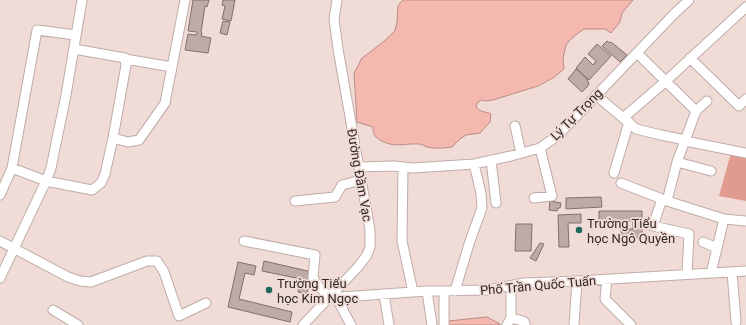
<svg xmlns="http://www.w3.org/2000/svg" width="746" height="325" font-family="Roboto,sans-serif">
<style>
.green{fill:#e09a8e}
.water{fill:#f4b8ae;stroke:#b98d85}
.building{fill:#beaaa7;stroke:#81706c}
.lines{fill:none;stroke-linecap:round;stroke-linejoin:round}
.minor-casing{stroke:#bfaca8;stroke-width:11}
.minor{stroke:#fff;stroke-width:9}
.poi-dot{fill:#21685c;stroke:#f0dbd7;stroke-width:1.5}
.labels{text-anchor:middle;stroke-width:3.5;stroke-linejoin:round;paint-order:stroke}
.street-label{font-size:13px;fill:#2f2826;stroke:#f0dbd7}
.poi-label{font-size:13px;fill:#2f2826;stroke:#f0dbd7;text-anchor:start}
</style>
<rect width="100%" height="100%" fill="#f0dbd7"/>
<path class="green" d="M731 153 746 156V201L719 196Z"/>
<path class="water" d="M403 0H633L622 13 620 22 611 33 605 29H584L577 34 570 40 566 45 563 58 564 69 553 78 538 86 493 100 487 101 482 100 478 102 476 106C479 113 486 111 491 114L490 122 480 133 466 135 460 139 452 147C444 148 435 149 427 147 424 146 422 144 419 144 406 143 394 148 382 141 375 138 373 134 373 127L357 122 354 73 359 64 361 59 383 42 395 31 397 22 398 6 400 3Z
M487 317 500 324V325H448V321Z"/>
<path class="building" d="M193 0H209L207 7 205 6 201 32 202 33 201 36 211 38 208 53 185 50 188 34 197 35V32L188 31Z
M223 0H235L231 21 222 19 225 6 222 5Z
M223 21 230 22 227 35 220 33Z
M607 41 610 43 611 42 627 55 620 62 602 46Z
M597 44 611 56 589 80 576 68 585 57 593 65 596 61 588 54Z
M576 69 587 79 588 81 589 84 587 87 582 92 568 79Z
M601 197 602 207 566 209V198Z
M550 201 561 203 560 208H558L557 211 549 210Z
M599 211H642V238H621V229H633V221H599Z
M581 214V223H568L569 247H559L558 215Z
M516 224H532L531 251H515Z
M540 243 544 244 536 261 530 258Z
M264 261 312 272 307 294 298 292 301 279 262 271Z
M238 262 256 266 254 275 245 273 239 299 292 312 290 322 228 307Z"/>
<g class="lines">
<g class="minor-casing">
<path id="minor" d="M76 35 37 30 12 168 46 181 92 190 101 183 105 174 113 138 128 142 139 140 165 103 185 0
M74 49 125 58 126 65 113 138
M637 53 696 111
M690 58 739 106 746 99
M125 59 172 67
M596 95 636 129 661 135 685 140 690 142 746 153
M623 118 666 81 746 7
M515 126 521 153
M491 160 496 203
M677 162 711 171
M359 167 394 166 413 168 474 164 511 156 540 148 553 139 568 125 674 14 689 0
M403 167 402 241 413 292
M614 173 629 122
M621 183 667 201 724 219 746 221
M0 195 12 168
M534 198 552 196 540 148
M662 199 653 226 689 234 687 274
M295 201 335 197 342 185 361 180
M667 201 677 162 696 111 707 101
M0 241 68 277 80 281 91 282 147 261H157L164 272 179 316 206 303
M244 241 315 255 313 278 319 287 330 297H342L427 291 487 290 524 283 577 281 746 271
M703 242 717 248
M732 272 736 322
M711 273 724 219
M0 278 47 179 51 168 66 95 82 0
M607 279 605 299 631 325
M427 291 432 325
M444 291V325
M455 291 469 244 474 230 482 208 481 193 474 164
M384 294 389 325
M336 297 351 325
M53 310 78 325
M511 318 523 321 525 323V325
M303 325 358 267 367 255 370 247V230L338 49 334 19 337 0
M507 325 511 318V286
M574 325 577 281"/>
</g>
<use href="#minor" class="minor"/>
</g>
<g class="poi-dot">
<circle cx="579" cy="230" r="4"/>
<circle cx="269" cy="290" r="4"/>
</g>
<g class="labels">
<g class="street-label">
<text transform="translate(576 114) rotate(-45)" y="5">Lý Tự Trọng</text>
<text transform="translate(360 175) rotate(80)" y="5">Đường Đầm Vạc</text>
<text transform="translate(538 285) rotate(-5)" y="5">Phố Trần Quốc Tuấn</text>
</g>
<g class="poi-label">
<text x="587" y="228">Trường Tiểu<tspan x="587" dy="15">học Ngô Quyền</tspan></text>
<text x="277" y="288">Trường Tiểu<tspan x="277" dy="15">học Kim Ngọc</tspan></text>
</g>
</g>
</svg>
